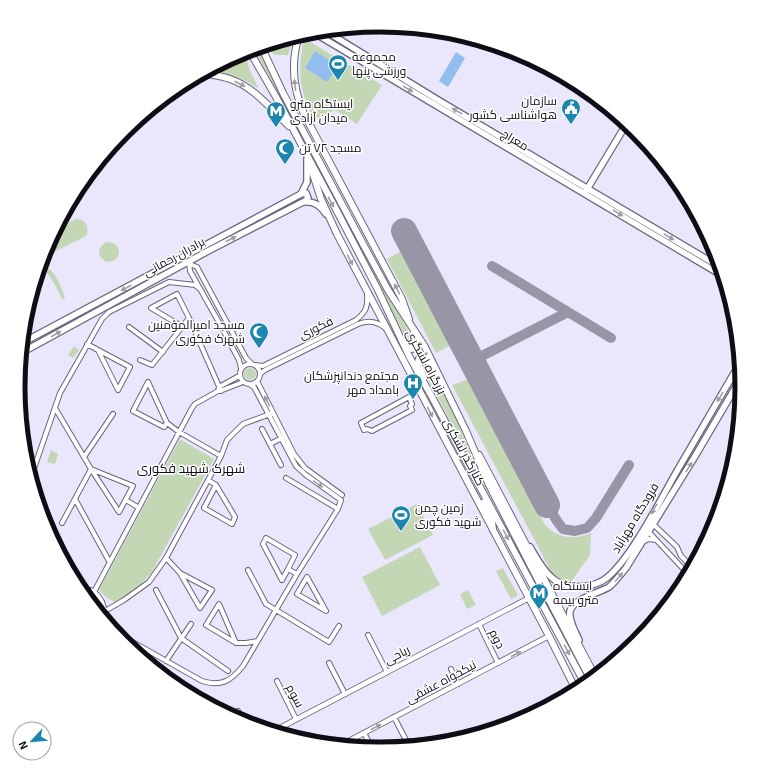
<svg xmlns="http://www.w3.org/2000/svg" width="760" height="773" font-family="Georgia,Cairo,serif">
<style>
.green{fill:#c4d7b5}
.water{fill:#94bdef}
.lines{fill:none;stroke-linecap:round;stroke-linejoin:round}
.taxiway{stroke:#9896a6;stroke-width:10}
.runway{stroke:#9896a6;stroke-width:26}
.trunk-tunnel{stroke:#c9c6d9;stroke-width:6;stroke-dasharray:6 3;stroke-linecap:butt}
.minor-casing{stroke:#69657c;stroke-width:6}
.tertiary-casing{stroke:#69657c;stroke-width:6}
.secondary-casing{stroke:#69657c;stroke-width:8}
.primary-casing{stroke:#69657c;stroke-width:8}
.trunk-casing{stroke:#69657c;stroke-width:8}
.minor{stroke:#fff;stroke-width:4}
.tertiary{stroke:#fff;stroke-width:4.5}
.secondary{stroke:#fff;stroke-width:5.5}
.primary{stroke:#fff;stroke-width:6}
.trunk{stroke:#fff;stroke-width:6}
.oneway{fill:#9f9ea1}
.labels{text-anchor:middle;stroke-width:3;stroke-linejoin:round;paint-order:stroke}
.poi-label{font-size:12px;fill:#0e0d15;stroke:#fff;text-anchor:start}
.street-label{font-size:12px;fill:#0e0d15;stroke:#fff}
.neighbourhood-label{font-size:13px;fill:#0e0d15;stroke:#fff}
.rim{fill:none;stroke:#0e0d15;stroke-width:5}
</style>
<rect width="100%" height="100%" fill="#eae7fc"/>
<path class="green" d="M293 37 288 55H275L265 46Z
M307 40 382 85 357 124 335 110 314 121C299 89 298 76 303 42Z
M259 51 279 92 278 93 256 53Z
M246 57 250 71 259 89C244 78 227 73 209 70 220 63 234 62 246 57Z
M281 95 379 279 415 342V344L411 347 280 96Z
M76 219C86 219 90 227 86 236L54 252 53 251 43 255 46 248 56 229Z
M99 252a10 10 0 1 1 20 0a10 10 0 1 1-20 0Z
M401 251 451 345 436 353 387 259Z
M46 266C57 274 60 285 65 297L63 300 51 278 46 272 37 276 39 270Z
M74 346 79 350 73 358 68 355Z
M420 359 426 360 453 411 474 463H472L420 363Z
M244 374a6 6 0 1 1 12 0a6 6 0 1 1-12 0Z
M469 379 544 523C556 538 573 541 591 533L590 555 571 582C552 580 550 570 542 554L452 385Z
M180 439 214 459 152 572 138 587 116 603 106 597 99 590Z
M51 450 58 454 55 464 47 462Z
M417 504 433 535 385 560 368 529Z
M420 547 440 585 382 616 362 577Z
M503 568 518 595 511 599 496 571Z
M468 590 476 605 467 609 460 594Z"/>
<path class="water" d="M315 51 338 66 327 82 305 68Z
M456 52 465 58 448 87 439 81Z"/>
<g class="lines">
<path class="taxiway" d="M492 266 568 312
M472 361 568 312 611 338
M547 505 557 521 563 529 575 531 587 528 596 518 629 465"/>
<path class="runway" d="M404 231 547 505"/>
<path class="trunk-tunnel" d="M539 582 546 594"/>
<g class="minor-casing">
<path id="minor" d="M189 262 190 271 221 326 239 360 241 368
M190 264 197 267 246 358 251 363
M129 327 163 352
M183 327 151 308 177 294 189 318 221 391
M87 344 98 350
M98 350 130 367 118 390Z
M140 360 152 365 189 318
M240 374a10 10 0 1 1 20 0a10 10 0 1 1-20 0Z
M255 365 263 366 356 320C367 311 368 306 367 293
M260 374 265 370 358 324C368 320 377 321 385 328
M257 381 294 454 305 468 342 495
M220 391 243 382
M409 397 412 404 410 406 412 410 372 431 367 429 364 430 361 423Z
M55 408 91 469 62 523
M167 423 164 427 133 411 148 382 167 423 179 432 221 456
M262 429 281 465
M270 444 282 438
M84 457 113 414
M91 469 133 486 119 512Z
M31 477 60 393 102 319 109 312 169 282 195 285 201 290
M286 478 338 509
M208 480 216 485 235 517 232 524 204 508 216 485
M75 499 109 561
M126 500 139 508
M43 518 80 589
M652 524H653L677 547 681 556 692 567
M647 530 688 574
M642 542 649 539 656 540
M166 558 180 573 200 608 212 590 180 573
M288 569 295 555 266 538 263 544 282 580 288 569 297 574
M248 570 266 604 329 642 339 626
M307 577 326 611 297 594Z
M156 590 181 638 228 671
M82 591 91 590C100 595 107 607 103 617
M94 592 192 408 195 404 218 391 219 387 239 376
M105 611 124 600 149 582 166 558 221 456 227 440 243 424 273 413
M479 624 498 663
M115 632 202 681C221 687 231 681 243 666L297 574 338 509 341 500 306 475 296 466 254 387 249 384
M368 635 387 672
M236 643 219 604 206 625 236 643H246L257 641
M166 661 191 624
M329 663 345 694
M451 669 458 684
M277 681 296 719
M238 711 244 722
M394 717 409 746
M481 729 483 732
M364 733 372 748"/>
</g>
<g class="tertiary-casing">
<path id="tertiary" d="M274 731 529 598
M341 745 549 636"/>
</g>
<g class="secondary-casing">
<path id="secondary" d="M324 30 438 100 720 267
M311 31 723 276
M298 41 305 34 314 33
M586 191 627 123
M301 194 307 182V159
M22 343 301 194 306 193 308 198 304 202
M21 353 208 251 303 202C314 201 320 205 326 214
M530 547C536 557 542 569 551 577 563 589 585 589 600 582 625 571 662 497 677 471 698 435 719 399 740 363
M579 640C575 631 568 620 570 611 573 599 599 593 609 587 615 582 620 575 626 568L694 458 741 378"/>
</g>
<g class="primary-casing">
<path id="primary" d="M309 162 321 199 337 234 549 636 576 690"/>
</g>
<g class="trunk-casing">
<path id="trunk" d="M299 35C291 61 293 89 304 114L402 299 409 319
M261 46 283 93 363 244 388 290 425 347 466 431 489 485 539 582
M249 50 276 97 338 213 378 290 409 356 432 397 585 684
M203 73C212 75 221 76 230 79 254 87 271 109 289 126
M406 342 411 349 415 348 417 343 413 334
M424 377C422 371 415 363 420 357H424L429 363
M479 455 595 676
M484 502 492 522 493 530
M546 594 591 680"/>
</g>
<use href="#minor" class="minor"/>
<use href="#tertiary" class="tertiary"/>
<use href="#secondary" class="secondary"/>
<use href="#primary" class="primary"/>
<use href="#trunk" class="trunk"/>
</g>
<defs><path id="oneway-solid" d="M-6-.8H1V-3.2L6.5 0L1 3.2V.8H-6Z"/></defs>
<g class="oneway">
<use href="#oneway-solid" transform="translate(240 84) rotate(27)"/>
<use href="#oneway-solid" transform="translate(295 85) rotate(-96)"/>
<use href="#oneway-solid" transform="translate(408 89) rotate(31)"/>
<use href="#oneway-solid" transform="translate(457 111) rotate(-150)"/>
<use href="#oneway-solid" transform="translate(331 202) rotate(61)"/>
<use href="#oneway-solid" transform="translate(618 213) rotate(32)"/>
<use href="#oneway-solid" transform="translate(669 237) rotate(31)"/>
<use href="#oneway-solid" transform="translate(231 239) rotate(-27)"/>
<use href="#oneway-solid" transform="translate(350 260) rotate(63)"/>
<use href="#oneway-solid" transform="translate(126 288) rotate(152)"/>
<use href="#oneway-solid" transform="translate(397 289) rotate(-118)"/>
<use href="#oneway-solid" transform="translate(56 334) rotate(-29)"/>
<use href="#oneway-solid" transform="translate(720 397) rotate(121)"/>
<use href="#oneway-solid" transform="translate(267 401) rotate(-118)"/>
<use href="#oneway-solid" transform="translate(430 412) rotate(62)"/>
<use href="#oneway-solid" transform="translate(689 467) rotate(-58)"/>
<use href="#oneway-solid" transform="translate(318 484) rotate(35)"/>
<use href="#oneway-solid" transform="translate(654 509) rotate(120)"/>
<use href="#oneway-solid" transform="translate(506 535) rotate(62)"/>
<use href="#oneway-solid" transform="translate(619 577) rotate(-50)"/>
<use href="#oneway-solid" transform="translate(567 650) rotate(62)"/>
<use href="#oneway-solid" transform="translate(516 654) rotate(-28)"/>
<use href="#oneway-solid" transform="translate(376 727) rotate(-28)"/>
</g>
<defs>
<g id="stadium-pin" transform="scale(1)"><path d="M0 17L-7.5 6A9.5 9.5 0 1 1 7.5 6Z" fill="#1d86af" stroke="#fff"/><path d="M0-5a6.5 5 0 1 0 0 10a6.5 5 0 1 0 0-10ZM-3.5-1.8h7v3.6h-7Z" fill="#fff"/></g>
<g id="civic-pin" transform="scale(1)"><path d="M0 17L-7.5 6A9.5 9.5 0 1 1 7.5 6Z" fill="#1d86af" stroke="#fff"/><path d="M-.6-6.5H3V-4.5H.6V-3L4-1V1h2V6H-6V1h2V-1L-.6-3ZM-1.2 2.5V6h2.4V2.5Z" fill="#fff"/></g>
<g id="metro-pin" transform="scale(1)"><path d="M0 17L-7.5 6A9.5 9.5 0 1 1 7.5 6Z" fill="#1d86af" stroke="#fff"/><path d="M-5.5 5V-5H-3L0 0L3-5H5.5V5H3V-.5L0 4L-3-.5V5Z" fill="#fff"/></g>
<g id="mosque-pin" transform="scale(1)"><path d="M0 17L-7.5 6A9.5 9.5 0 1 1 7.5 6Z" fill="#1d86af" stroke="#fff"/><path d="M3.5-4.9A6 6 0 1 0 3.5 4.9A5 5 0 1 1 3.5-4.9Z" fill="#fff"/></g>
<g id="hospital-pin" transform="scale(1)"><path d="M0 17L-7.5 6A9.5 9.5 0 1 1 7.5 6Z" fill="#1d86af" stroke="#fff"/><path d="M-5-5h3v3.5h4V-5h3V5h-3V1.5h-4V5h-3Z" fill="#fff"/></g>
</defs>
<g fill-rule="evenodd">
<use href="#stadium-pin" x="338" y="64"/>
<use href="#civic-pin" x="571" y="108"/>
<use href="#metro-pin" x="276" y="111"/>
<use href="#mosque-pin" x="285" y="148"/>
<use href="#mosque-pin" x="259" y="332"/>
<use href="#hospital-pin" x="413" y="383"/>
<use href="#stadium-pin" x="401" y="515"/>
<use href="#metro-pin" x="539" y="593"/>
</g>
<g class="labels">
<g class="poi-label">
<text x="352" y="61">مجموعه<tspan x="352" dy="14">ورزشی پنها</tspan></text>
<text x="557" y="105" text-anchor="end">سازمان<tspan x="557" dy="14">هواشناسی کشور</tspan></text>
<text x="290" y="108">ایستگاه مترو<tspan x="290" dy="14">میدان آزادی</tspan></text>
<text x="299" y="152">مسجد ۷۲ تن</text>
<text x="245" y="329" text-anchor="end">مسجد امیرالمؤمنین<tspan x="245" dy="14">شهرک فکوری</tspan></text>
<text x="399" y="380" text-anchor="end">مجتمع دندانپزشکان<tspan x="399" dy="14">بامداد مهر</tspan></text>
<text x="415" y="512">زمین چمن<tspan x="415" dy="14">شهید فکوری</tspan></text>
<text x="553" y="590">ایستگاه<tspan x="553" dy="14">مترو بیمه</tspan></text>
</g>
<g class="street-label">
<text transform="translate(515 140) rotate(31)" y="4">معراج</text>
<text transform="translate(174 257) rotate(-29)" y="4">برادران رحمانی</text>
<text transform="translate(316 328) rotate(-26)" y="4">فکوری</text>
<text transform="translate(426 362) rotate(62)" y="4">بزرگراه لشگری</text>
<text transform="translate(464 452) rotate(62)" y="4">کنارگذر لشکری</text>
<text transform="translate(635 518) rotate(-59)" y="4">فرودگاه مهرآباد</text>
<text transform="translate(497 639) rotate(64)" y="4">دوم</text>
<text transform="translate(397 655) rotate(-28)" y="4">ریاحی</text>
<text transform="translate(441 682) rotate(-28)" y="4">نیکخواه عشقی</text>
<text transform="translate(295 696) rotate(62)" y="4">سوم</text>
</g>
<g class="neighbourhood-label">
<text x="191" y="473">شهرک شهید فکوری</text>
</g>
</g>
<path d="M0 0H760V773H0ZM25 387a355 355 0 1 1 710 0a355 355 0 1 1-710 0Z" fill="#fff" fill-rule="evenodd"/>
<path class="rim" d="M25 387a355 355 0 1 1 710 0a355 355 0 1 1-710 0Z"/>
<g transform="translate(32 741) rotate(244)"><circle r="19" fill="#ffffff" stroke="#9f9ea1"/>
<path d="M0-3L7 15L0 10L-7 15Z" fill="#1d86af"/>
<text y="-6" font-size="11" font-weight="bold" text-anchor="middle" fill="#0e0d15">N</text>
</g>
</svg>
